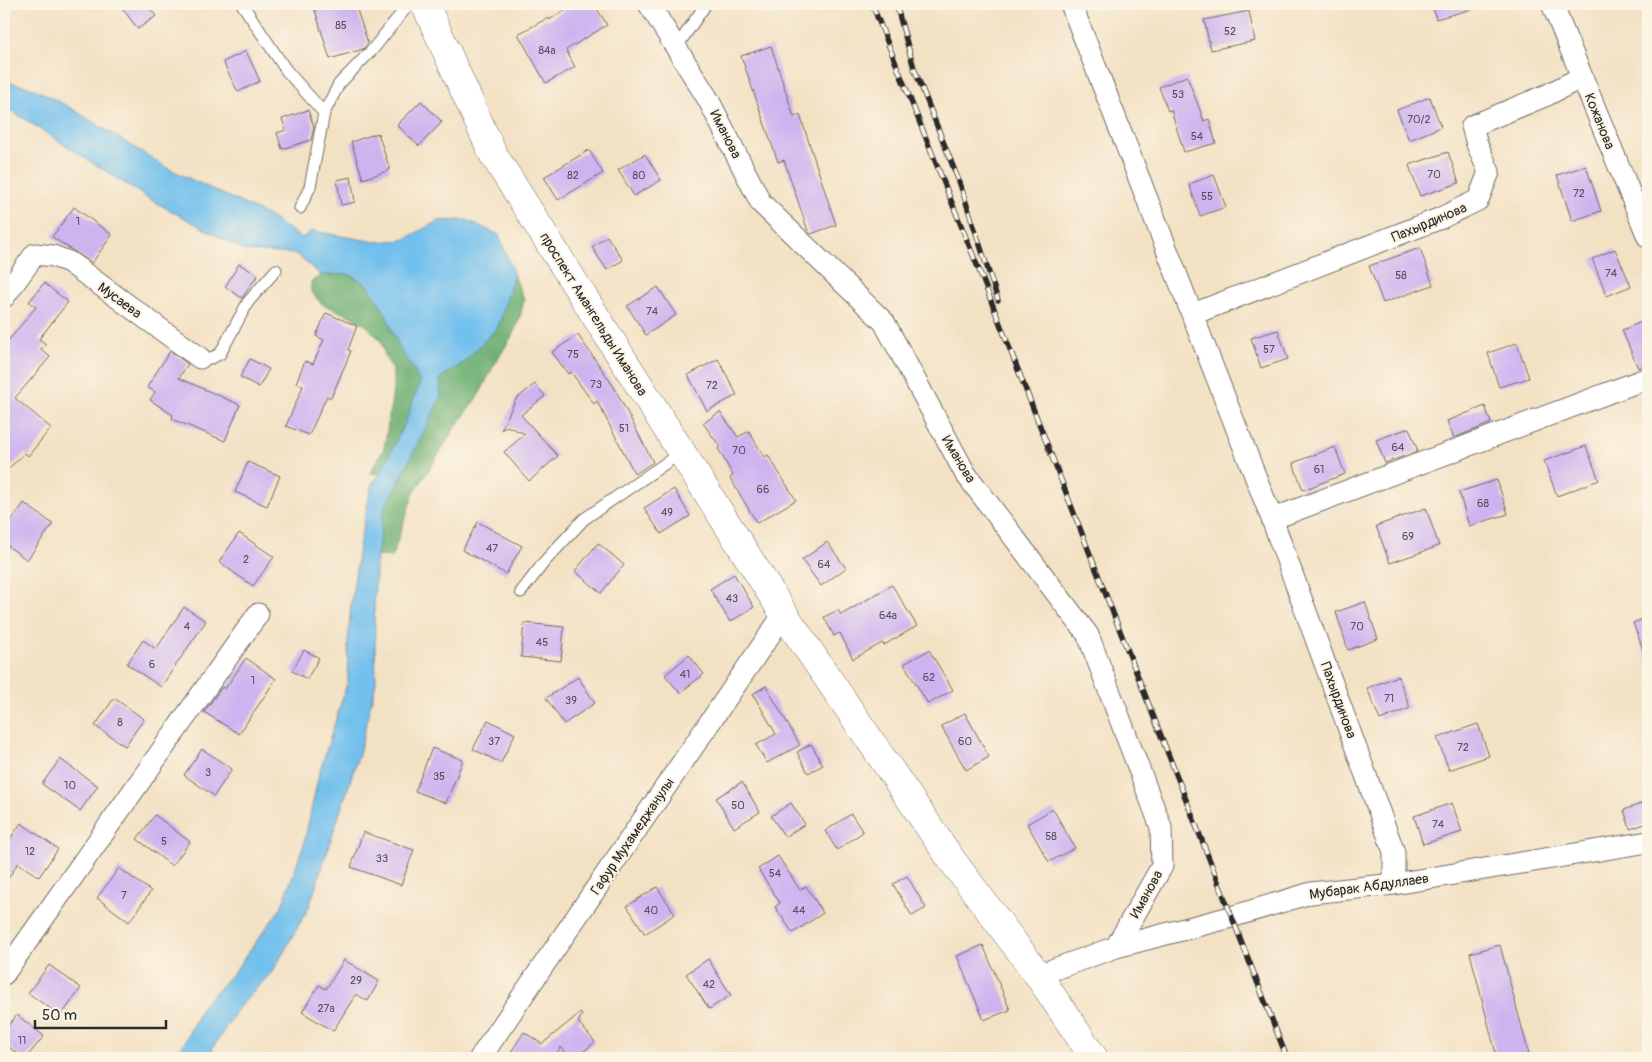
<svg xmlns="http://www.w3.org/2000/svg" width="1652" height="1062" font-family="Pangolin,sans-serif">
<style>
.forest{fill:#6caf72;stroke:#4c6d4e}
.water{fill:#72c0ed;stroke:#4e768c}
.building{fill:#cdb4f0}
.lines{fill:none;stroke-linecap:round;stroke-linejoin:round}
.service-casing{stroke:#716b61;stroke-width:13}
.minor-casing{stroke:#716b61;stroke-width:23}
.secondary-casing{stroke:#716b61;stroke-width:29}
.service{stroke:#fff;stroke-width:11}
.minor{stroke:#fff;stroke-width:21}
.secondary{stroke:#fff;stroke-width:28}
.rail-casing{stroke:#2b2b2b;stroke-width:5.5}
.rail{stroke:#fcf5e5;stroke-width:4;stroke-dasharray:11;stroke-linecap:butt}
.labels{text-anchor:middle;stroke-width:4;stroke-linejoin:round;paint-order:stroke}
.number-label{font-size:11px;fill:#544d5c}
.street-label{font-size:14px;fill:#2b2b2b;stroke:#fcf5e5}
</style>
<rect width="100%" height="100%" fill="#fcf5e5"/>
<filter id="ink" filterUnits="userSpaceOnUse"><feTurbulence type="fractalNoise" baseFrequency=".02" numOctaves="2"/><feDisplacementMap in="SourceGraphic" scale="10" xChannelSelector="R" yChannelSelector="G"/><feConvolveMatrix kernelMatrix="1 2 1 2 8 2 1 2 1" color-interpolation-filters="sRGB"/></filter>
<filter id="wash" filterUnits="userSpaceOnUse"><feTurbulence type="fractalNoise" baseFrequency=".0096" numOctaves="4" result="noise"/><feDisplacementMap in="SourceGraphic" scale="20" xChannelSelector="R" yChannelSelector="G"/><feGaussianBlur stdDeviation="1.12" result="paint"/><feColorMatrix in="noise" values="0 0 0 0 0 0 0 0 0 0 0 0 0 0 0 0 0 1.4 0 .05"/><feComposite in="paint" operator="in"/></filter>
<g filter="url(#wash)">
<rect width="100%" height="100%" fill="#f3e1c4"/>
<path class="forest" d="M349 274 368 285 386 314 392 331 403 354 414 369 420 383 405 423 380 474 370 473 384 449 393 391V369L386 359 381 341 367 326 350 316 322 304 311 292V282L321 275Z
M514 275 524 300 520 317 512 336 493 367 480 393 455 428 413 495 392 557 377 556 384 508 399 481 441 397 440 378 463 363 498 327Z"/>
<path class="water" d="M4 81 33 88 69 107 169 169 263 213 302 238 312 231 376 242 403 240 438 221 467 220 499 235 514 275 498 327 463 363 440 378 441 397 399 481 384 508 377 556 374 601 376 682 359 754 309 907 273 971 239 1007 212 1049 209 1058H177L202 1006 234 972 281 908 304 844 319 774 348 681V642L351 605 359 547 372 483 380 474 405 423 420 383 414 369 403 354 392 331 386 314 368 285 349 274 321 275 296 254 245 251 146 197 4 106Z"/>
<g id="blocks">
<path class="building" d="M119 4H146L156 16 138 29Z
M313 4H355L368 43 363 49 330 59Z
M575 4H594L607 25 566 50 575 67 546 83 518 34 548 18 549 20Z
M1432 4H1476V8L1436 19Z
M1249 11 1255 41 1211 50 1204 20Z
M771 46 794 117 800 115 836 225 811 234 808 231 784 160 778 162 741 56Z
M246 51 260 81 238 92 223 62Z
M1187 76 1204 121 1209 119 1216 143 1184 152 1171 110 1168 111 1159 87Z
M1430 97 1441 127 1409 140 1397 110Z
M421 101 442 122 419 146 397 125Z
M308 110 314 127 311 140 282 149 277 133 286 130 282 119Z
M378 133 390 170 363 179 351 142Z
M589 150 603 173 558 200 544 177Z
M1448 152 1459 183 1420 196 1409 165Z
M645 154 661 180 634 196 618 170Z
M1586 166 1601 211 1572 221 1557 175Z
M1214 175 1226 207 1200 216 1189 184Z
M351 177 355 202 341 205 337 180Z
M74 207 112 235 92 263 52 237Z
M607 236 623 260 607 270 592 247Z
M1420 248 1433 285 1383 303 1369 266Z
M1615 249 1631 286 1607 296 1592 259Z
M239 264 258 275 242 298 225 287Z
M44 283 68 302 39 339 46 344 41 349 50 357 15 398 51 428 28 456 25 453 4 473V346L36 307 29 302Z
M658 287 676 315 646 335 627 306Z
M326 313 357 326 348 350 351 351 331 398 327 396 309 435 286 426 303 386 296 383 305 361 313 364 324 340 316 336Z
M1644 321 1648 331V363L1638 368 1622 330Z
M1278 330 1288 359 1261 368 1251 338Z
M578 335 614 387 653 462 635 474 597 401 594 404 571 372 568 374 552 352Z
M1517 343 1529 378 1499 387 1488 353Z
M170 351 188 364 179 378 240 405 225 441 172 419 173 415 150 400 155 392 147 387Z
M250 359 269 369 259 387 240 377Z
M718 359 737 395 707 411 688 375Z
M535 384 545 396 521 415 558 456 529 481 504 452 525 434 507 426 501 430 516 399Z
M1485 406 1491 423 1454 438 1447 421Z
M720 412 738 437 749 431 764 457 768 455 796 500 757 523 730 478 733 476 718 448 720 447 703 423Z
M1409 428 1418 451 1385 463 1376 440Z
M1586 446 1599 480 1557 496 1544 461Z
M1335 447 1345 474 1303 490 1293 463Z
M248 462 280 476 267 506 235 492Z
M1497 480 1508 514 1469 526 1459 492Z
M674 489 690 516 661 534 644 508Z
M24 503 53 524 27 560 4 543V531Z
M1426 508 1439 546 1390 563 1376 526Z
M478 522 522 546 506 574 462 550Z
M239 533 274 557 253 586 219 562Z
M827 542 846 568 821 586 802 560Z
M598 543 624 565 601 593 575 571Z
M734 574 754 607 730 622 710 589Z
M892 585 917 626 884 645 882 643 853 659 840 633 834 636 824 617 838 610 841 615Z
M1365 602 1378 639 1348 650 1336 612Z
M184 607 206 621 161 687 127 664 143 640 156 649Z
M1648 617V660H1647L1633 623Z
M524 623 564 627 561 661 521 657Z
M304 650 319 658 307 679 292 671Z
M929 650 953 690 928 704 904 664Z
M689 655 704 674 680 693 665 675Z
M246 658 276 679 239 734 204 712 222 687 225 689Z
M1398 676 1410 708 1380 720 1367 688Z
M578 677 595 703 564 724 546 698Z
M766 686 800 745 767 763 756 745 776 734 753 694Z
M114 698 144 719 125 746 95 726Z
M965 713 989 757 966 770 941 726Z
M488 720 515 734 501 763 473 749Z
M1478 724 1489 756 1449 770 1437 738Z
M811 744 823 765 808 773 797 752Z
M432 748 463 760 446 803 415 791Z
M202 749 232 769 214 796 184 775Z
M60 759 98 786 80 811 42 784Z
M742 782 760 812 734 828 716 798Z
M1648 801V823L1630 829 1624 810Z
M791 803 805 824 785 837 771 816Z
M1452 803 1462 832 1423 844 1414 816Z
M1053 809 1075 848 1049 862 1027 824Z
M851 814 863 832 837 850 825 831Z
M155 815 190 842 172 866 137 839Z
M21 823 58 849 39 877 18 863 4 885V848Z
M363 832 414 850 401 885 351 867Z
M778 856 800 890 806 886 823 913 793 933 775 907 780 903 758 869Z
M119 868 151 891 129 922 97 898Z
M907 876 926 908 912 916 893 884Z
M657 887 675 914 645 934 627 906Z
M983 945 1010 1010 984 1020 957 956Z
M1500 945 1530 1058H1497L1470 953Z
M708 959 731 995 709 1009 686 974Z
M344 960 379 981 368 1001 356 994 333 1031 302 1012 319 985 326 989Z
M49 965 81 988 61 1016 28 993Z
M580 1013 582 1015 578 1022 595 1042 576 1058H570L561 1047 557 1054 564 1058H507L524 1032 542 1044Z
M17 1015 44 1036 26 1058H23L4 1043V1031Z"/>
</g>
</g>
<g filter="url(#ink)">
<use href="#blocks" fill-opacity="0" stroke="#716b61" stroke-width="1"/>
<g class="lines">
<g class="service-casing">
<path id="service" d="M242 4 286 70 324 113
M676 48 706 4
M300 208 310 187 324 113 339 84 373 49 409 4
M200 358H211L220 354 248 302 276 270
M521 592 545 561 584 519 682 452"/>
</g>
<g class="minor-casing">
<path id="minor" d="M649 4 708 99 761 203 884 322 965 473 1088 635 1161 827 1162 866 1116 947
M1071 4 1272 519 1394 852V884
M1552 4 1648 237
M4 297 35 254 53 256 69 262 200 358
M1193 314 1441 218 1478 200 1489 172 1477 144 1472 126 1547 95 1582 77
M1272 519 1648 378
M4 974 258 614
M1038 975 1116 947 1231 917 1311 893 1394 884 1648 842
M480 1058 784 614"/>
</g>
<g class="secondary-casing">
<path id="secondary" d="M425 4 493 154 784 614 951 859 1038 975 1094 1058"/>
</g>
<use href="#service" class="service"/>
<use href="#minor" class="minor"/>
<use href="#secondary" class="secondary"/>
<g class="rail-casing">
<path id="rail" d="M872 4 979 270 1287 1058
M896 4 914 68 960 184 998 300"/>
</g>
<use href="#rail" class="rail"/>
</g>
</g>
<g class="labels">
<g class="number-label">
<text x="341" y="29">85</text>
<text x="1230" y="35">52</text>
<text x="547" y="54">84а</text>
<text x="1178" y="98">53</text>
<text x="1419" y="123">70/2</text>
<text x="1197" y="140">54</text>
<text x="1434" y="178">70</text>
<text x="573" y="179">82</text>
<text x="639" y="179">80</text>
<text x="1579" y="197">72</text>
<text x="1207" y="200">55</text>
<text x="78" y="225">1</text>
<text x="1611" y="277">74</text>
<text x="1401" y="279">58</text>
<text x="652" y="315">74</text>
<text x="1269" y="353">57</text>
<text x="573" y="358">75</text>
<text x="596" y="388">73</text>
<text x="712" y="389">72</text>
<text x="624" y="432">51</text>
<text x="1398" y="451">64</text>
<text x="739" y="454">70</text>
<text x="1319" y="473">61</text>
<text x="763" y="493">66</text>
<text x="1483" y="507">68</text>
<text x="667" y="516">49</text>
<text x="1408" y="540">69</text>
<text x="492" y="552">47</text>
<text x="246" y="563">2</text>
<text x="824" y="568">64</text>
<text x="732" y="602">43</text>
<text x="888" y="619">64а</text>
<text x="187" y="630">4</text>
<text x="1357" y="630">70</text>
<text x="542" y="646">45</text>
<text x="152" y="668">6</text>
<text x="685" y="678">41</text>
<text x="929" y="681">62</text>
<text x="253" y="684">1</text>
<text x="1389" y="702">71</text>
<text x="571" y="704">39</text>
<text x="120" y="726">8</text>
<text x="494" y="745">37</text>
<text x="965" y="745">60</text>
<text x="1463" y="751">72</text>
<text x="208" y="776">3</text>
<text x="439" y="780">35</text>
<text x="70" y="789">10</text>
<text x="738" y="809">50</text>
<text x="1438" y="828">74</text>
<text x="1051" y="840">58</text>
<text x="164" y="845">5</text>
<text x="30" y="855">12</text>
<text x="382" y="862">33</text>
<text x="775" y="877">54</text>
<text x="124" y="899">7</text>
<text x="651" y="914">40</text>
<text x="799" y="914">44</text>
<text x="356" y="984">29</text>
<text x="709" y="988">42</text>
<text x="326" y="1012">27а</text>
<text x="22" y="1044">11</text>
</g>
<g class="street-label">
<text transform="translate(1600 121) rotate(68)" y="5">Кожанова</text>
<text transform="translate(726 134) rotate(63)" y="5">Иманова</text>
<text transform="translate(1429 222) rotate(-23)" y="5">Пахырдинова</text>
<text transform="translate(120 300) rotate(36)" y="5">Мусаева</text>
<text transform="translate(594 314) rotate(58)" y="5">проспект Амангельды Иманова</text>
<text transform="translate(959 459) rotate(59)" y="5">Иманова</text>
<text transform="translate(1339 700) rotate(70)" y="5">Пахырдинова</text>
<text transform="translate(632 836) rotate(-56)" y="5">Гафур Мухамеджанулы</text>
<text transform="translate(1369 886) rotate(-8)" y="5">Мубарак Абдуллаев</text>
<text transform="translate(1146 894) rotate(-61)" y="5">Иманова</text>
</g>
</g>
<rect width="1652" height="1062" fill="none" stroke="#fcf5e5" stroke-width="20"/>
<path d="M35 1020v8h131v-8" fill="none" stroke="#2b2b2b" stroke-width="2.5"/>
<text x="42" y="1020" font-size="15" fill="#2b2b2b" stroke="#fcf5e5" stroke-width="4" paint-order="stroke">50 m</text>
</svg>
